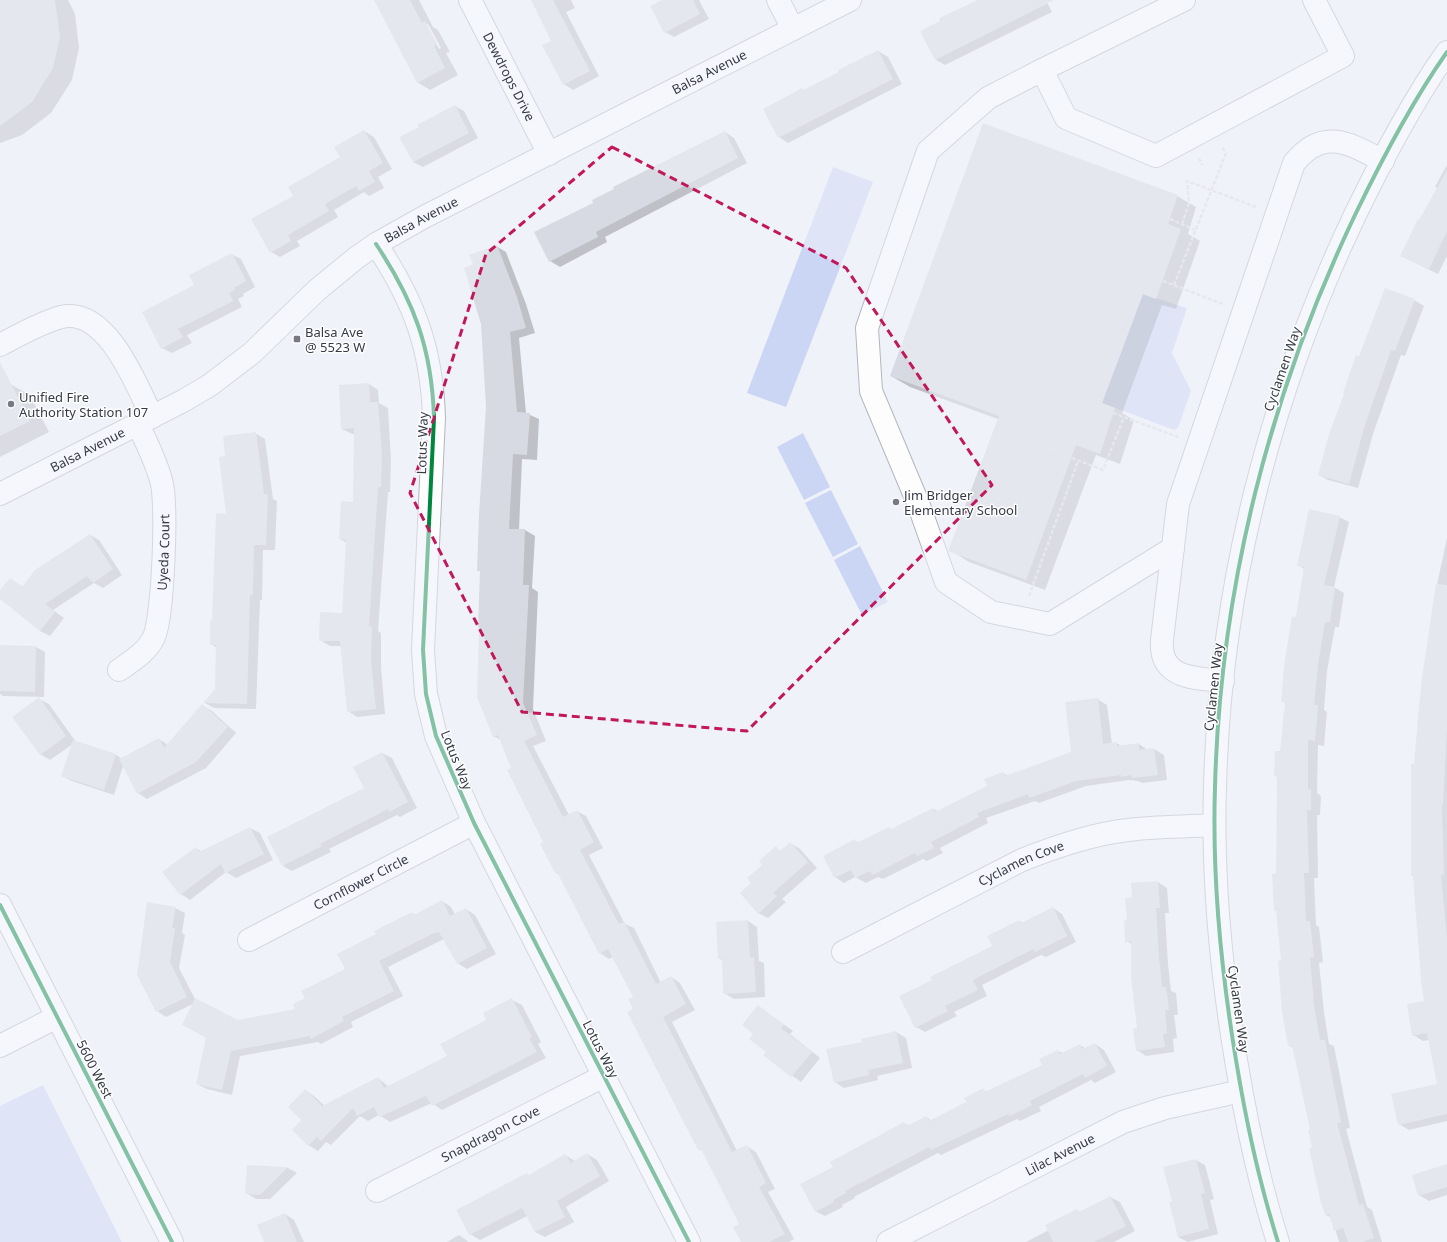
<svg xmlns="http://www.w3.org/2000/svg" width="1447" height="1242" font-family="'Noto Sans',sans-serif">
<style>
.green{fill:#cbd5f4}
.shadow{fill:#0003;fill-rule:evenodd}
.building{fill:#d7dae3}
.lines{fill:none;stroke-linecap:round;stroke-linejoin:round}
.minor-casing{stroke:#b4b6bf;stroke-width:24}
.major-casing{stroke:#b4b6bf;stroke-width:24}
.path{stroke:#dadbde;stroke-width:2.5;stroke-dasharray:4 2;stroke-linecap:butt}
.minor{stroke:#fdfdfe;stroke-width:22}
.major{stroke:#fdfdfe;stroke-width:22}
.cycleway-casing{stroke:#fefefe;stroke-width:6}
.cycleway{stroke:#00873e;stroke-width:4}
.marked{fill:none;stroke:#c2185b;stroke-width:3;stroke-dasharray:8 5;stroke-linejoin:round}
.poi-dot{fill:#777a85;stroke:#fefefe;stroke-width:1.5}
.labels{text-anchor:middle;stroke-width:3;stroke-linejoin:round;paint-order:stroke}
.street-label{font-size:13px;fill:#363a47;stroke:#fefefe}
.poi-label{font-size:13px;fill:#363a47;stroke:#fefefe;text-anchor:start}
</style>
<rect width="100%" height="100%" fill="#f0f2f9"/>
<path class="green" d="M833 167 873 182 786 407 747 393Z
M1143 294 1187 308 1172 353 1191 391 1178 428 1174 430 1102 403Z
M803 433 830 487 804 500 777 447Z
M831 490 858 544 833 557 805 503Z
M860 546 888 602 862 615 834 560Z
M43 1085 122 1242H0V1106Z"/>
<path class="shadow" d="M0 0H68L75 14 79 48 72 80 51 113 22 135 0 143Z
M375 0H419L433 27 438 30 450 52 446 53 458 75 430 90 417 82ZM425 24H428L441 48 439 49Z
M532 0H571L575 8 566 12 599 76 573 90 564 84 552 41Z
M664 0H699L709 19 674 37 665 32Z
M978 0H1046L1052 12 945 65 936 60 922 32Z
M878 51 888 57 902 84 788 143 779 137 802 89 805 91Z
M455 106 464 111 478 138 423 167 413 162 420 128Z
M364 131 374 137 392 169 378 177 384 188 369 196 364 192 334 210 338 217 297 241 300 246 280 257 271 252 294 196 341 157Z
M725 132 734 138 747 163 605 237 607 242 560 267 550 261 594 203Z
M1447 165V256L1438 274 1401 256 1438 188 1435 187Z
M1177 196 1196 207 1188 234 1200 241 1176 309 1162 305 1122 413 1134 420 1120 464 1096 455 1045 590 969 562 950 550 998 419 910 387 891 376Z
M496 246 506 252 526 304 535 333 519 338 526 413 539 419 537 460 522 459 519 530H525L535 536 532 588 538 592 533 709 546 741 533 746 569 815 577 811 586 816 603 848 589 855 625 924 634 928 661 983 671 977 680 983 695 1010 672 1022 737 1151 746 1146 756 1152 775 1189 768 1192 794 1239 789 1242H742L740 1224 704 1152 699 1149 635 1009 634 997 613 957 609 959 600 953 560 875 556 873 541 844 545 842 501 740 493 736 481 572 478 570 487 407 482 323 474 265Z
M231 254 241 259 255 287 243 294 244 296 238 299 242 307 187 335 192 343 172 353 162 348 195 286Z
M1414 300 1424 306 1405 356 1401 355 1373 434 1358 488 1328 480 1319 475 1359 357Z
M10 384 30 395 49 432 0 457V389Z
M369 384 378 390 379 403 388 408 391 460 390 492H388L378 631 381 633V667L385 714 357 717 348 711 341 646H330L320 640 343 614 347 543 340 539 354 503 355 434H352L342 429Z
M255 433 265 439 273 499 277 501 275 550H263L262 600H260L256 709 214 708 205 703 216 690 217 648 211 644 227 515 226 457Z
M1339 517 1349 522 1334 587 1344 593 1339 627H1335L1327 671 1324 710 1327 712 1324 746 1318 745 1317 793 1321 796 1320 815H1317L1318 878H1314L1316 925 1319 927 1323 962 1319 963 1324 1012 1329 1044 1334 1046 1350 1128 1346 1129 1367 1207 1372 1210 1382 1242H1339L1332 1218 1326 1215 1313 1148 1311 1131 1294 1049 1289 1045 1277 875 1278 777 1275 776 1281 752 1286 704 1282 701 1304 569 1298 565Z
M90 535 99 540 122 575 103 588 94 583 53 610 64 618 50 636 40 631 0 598V592L10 579 23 587Z
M1447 538V1121L1409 1130 1399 1124 1438 1085 1429 1040 1423 1041 1413 1035 1425 1002 1414 877 1412 875 1415 765 1436 589Z
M0 646 36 647 45 652 44 697 3 696 0 694Z
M39 699 49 704 76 742 115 754 122 759 159 739 168 745 202 705 212 711 236 733 206 768 147 799 138 793 123 766 114 795 72 781 62 776 73 744 50 760 40 754Z
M1097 699 1107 705 1112 744 1117 743 1122 747 1139 744 1148 750 1154 749 1164 755 1167 780 1142 783 1138 781 1129 780 1086 786 1039 803 1035 801 986 818 988 823 940 848 943 853 927 861 923 859 883 879 878 877 866 883 855 877 844 883 835 877 855 841 859 843 889 828 892 830 933 809 938 811 988 786 1003 773 1008 776 1072 752Z
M382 753 392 758 417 808 400 817 397 815 329 849 331 852 292 871 283 866 365 789Z
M250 828 260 833 273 860 236 878 226 872 190 900 181 894 196 848 202 852Z
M790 843 800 849 817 868 782 899 786 902 768 918 758 913 752 883 776 848 781 851Z
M1158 882 1167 888 1169 913H1165L1168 964 1171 991 1176 993 1178 1015H1174L1177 1038 1173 1039 1174 1052 1146 1056 1137 1050 1139 1029 1132 944 1126 941 1133 898Z
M442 901 451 907 455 915 466 909 475 915 496 954 467 969 457 963 444 939 388 967 403 996 351 1022 353 1027 321 1044 318 1042 240 1056 232 1095 207 1089 197 1084 207 1038 183 1025 193 1004 166 1017 157 1011 175 908 185 913 182 933 185 935 179 968 195 999 238 1021 297 1010 306 998 346 969 377 935 412 913 416 915Z
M1053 908 1062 914 1076 942 1046 957 1041 955 982 985 987 996 954 1012 957 1016 925 1032 916 1027 933 981 993 946 1019 921 1023 923Z
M748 921 757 927 759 961 764 963 765 997 734 999 724 993 723 961 719 958Z
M512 1000 522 1005 541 1042 538 1044 546 1058 442 1110 432 1103 390 1122 379 1115 368 1121 360 1116 331 1145 326 1142 318 1151 308 1145 303 1120 305 1090 314 1096 325 1106 378 1078 389 1087 448 1057Z
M758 1006 793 1031 790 1034 820 1058 801 1082 764 1055 767 1052 755 1034Z
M896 1032 906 1038 912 1068 877 1076 878 1080 844 1088 835 1082 863 1042Z
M1095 1044 1104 1050 1116 1072 1095 1083 1091 1080 1039 1107 1041 1111 1020 1121 1017 1119 941 1155 938 1153 854 1197 855 1198 842 1205 843 1207 825 1216 815 1211 834 1167 904 1123 909 1126 926 1117 932 1121 968 1103 983 1090 988 1092 1043 1065 1058 1051 1063 1053 1080 1045 1086 1049Z
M587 1154 597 1160 609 1181 566 1207 574 1222 545 1237 535 1232 527 1216 480 1240 470 1234 527 1174 530 1176 565 1155 575 1161Z
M1196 1160 1205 1165 1214 1199 1210 1200 1218 1234 1188 1242 1178 1237 1173 1202Z
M1447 1165V1195L1429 1201 1419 1195Z
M248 1166 288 1168 297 1173 270 1199H256L246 1193Z
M1110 1197 1120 1202 1135 1231 1114 1242H1026L1049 1230 1077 1210 1080 1212Z
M285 1214 294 1220 304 1242H265Z
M459 1235 469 1242H447Z"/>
<path class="building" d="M0 0H55L60 37 53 68 32 102 0 126Z
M374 0H410L422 23 425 21 437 44 434 46 445 68 417 83Z
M531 0H553L590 71 563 85 542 45 551 41Z
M662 0H693L700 14 664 33 650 6Z
M978 0H1054L935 60 920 31 940 21 939 18Z
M878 50 893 79 778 138 763 109 802 88 803 90 839 72 838 70Z
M455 105 469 133 413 162 399 137 419 127 417 125Z
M983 123 1178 195 1168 224 1181 229 1156 299 1143 294 1102 403 1115 408 1100 454 1076 445 1026 580 948 551 999 416 890 376Z
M364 130 383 163 369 171 375 182 359 191 356 186 325 204 329 211 288 235 291 241 270 253 251 219 293 196 288 187 340 157 334 147Z
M725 131 738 158 596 232 598 237 549 262 534 232 593 203 592 200 614 189 613 187Z
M1447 170V231L1429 269 1400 256 1418 219 1419 220Z
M497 245 517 297 526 328 510 332 517 412 530 413 527 455 513 454 509 529H525L523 585H529L523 703 537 735 524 741 563 817 577 810 594 842 580 850 619 924 624 922 656 984 671 976 686 1004 663 1017 732 1152 747 1145 766 1183 759 1187 785 1234 769 1242H741L733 1227 739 1224 701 1149 698 1150 627 1012 633 1009 628 999 633 997 608 949 599 954 557 872 555 873 540 844 543 842 507 770 511 768 498 735 493 737 477 697 479 628H478L480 571H477L479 515 486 407 481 324 464 268 473 264 469 255Z
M232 253 246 281 234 288 235 290 229 293 233 301 178 329 183 337 161 349 142 312 194 285 189 275Z
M1385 288 1415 299 1395 351 1391 350 1364 428 1349 484 1318 475 1329 434 1344 394 1343 393 1356 355 1359 356Z
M0 362 30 421 0 436Z
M369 383 370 402H378L382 454 381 487H378L369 627H372L371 661 376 709 347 712 340 641H319L320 612 342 613 346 540 339 539 341 501 353 502 354 428 341 429 339 385Z
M256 432 264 494 268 495 266 545H254L253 595H250L247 704 203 703 215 689 216 645H210V620L212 621 216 513 226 514 219 457 225 456 223 436Z
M1309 509 1340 516 1324 585 1335 587 1330 622H1325L1318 665 1314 705H1318L1315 741 1308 740V789H1311V810H1307L1309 873H1304L1306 921H1310L1314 957 1310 958 1314 1006 1320 1040H1325L1341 1123H1337L1359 1205 1363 1204 1374 1238 1362 1242H1348L1343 1228 1334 1231 1329 1214 1325 1215 1320 1199 1309 1148 1312 1147 1308 1130H1310L1292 1045 1288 1046 1282 1011 1278 961 1281 960 1276 911H1274L1272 874H1276L1277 776H1274L1275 751H1280L1285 702H1281L1284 666 1292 616 1296 617 1304 567 1297 566Z
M90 534 113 569 93 583 87 576 45 604 55 612 40 631 0 599V590L10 578 22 587 35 570Z
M1436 584 1447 585V728L1443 805H1442L1444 875H1441L1447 939V1114L1398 1125 1391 1094 1437 1084 1427 1033 1412 1036 1407 1004 1424 1001 1421 980 1413 876H1411V764H1414L1421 685Z
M0 645 36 646 35 692 0 691Z
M39 697 66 736 40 755 12 717Z
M1098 698 1103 744 1117 742V746L1139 743V750L1154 748 1158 775 1132 778 1131 775 1121 777V775L1076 781 1029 798 1028 794 977 813 979 817 931 842 934 848 917 856 915 853 872 875 870 871 855 878 851 870 834 878 823 856 855 839 856 843 889 827 891 829 933 808 935 812 987 786 984 779 1003 772 1005 776 1019 771 1071 752 1065 702Z
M202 704 228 727 196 762 137 794 119 759 159 738 164 748Z
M73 740 116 754 104 790 61 776Z
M382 752 408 802 389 812 388 809 320 844 322 846 282 866 267 837 364 788 353 767Z
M250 827 264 854 225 873 221 864 180 895 162 872 196 847 199 852Z
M790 842 808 862 773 893 777 896 758 914 740 893 751 883 747 878 762 865 759 861 776 846 780 851Z
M1158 881 1160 908H1156L1159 958 1162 987H1166L1169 1010H1165L1167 1033 1163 1034 1165 1047 1136 1051 1133 1029 1137 1028 1131 978V941L1125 942 1124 921 1127 920 1125 898 1132 897 1131 883Z
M442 900 450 916 466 908 487 948 457 964 439 932 432 934 379 961 394 991 342 1017 344 1021 311 1039 310 1036 231 1051 222 1090 196 1084 206 1037 182 1025 195 998 238 1020 295 1009 293 1004 305 998 301 991 345 969 337 954 376 934 374 931 412 912 414 915Z
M147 902 176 907 172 928H175L170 962 187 997 156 1012 137 975Z
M1053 907 1067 936 1035 952 1033 949 973 980 978 990 945 1006 948 1011 915 1028 899 996 932 980 930 977 992 946 987 936 1019 920 1021 923Z
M748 920 750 957H754L756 992 723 994 722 958 718 959 716 922Z
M512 998 532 1037 529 1038 537 1052 432 1106 426 1096 379 1117 374 1107 357 1116 353 1108 321 1141 317 1137 308 1146 292 1130 301 1120 288 1107 305 1089 322 1106 378 1077 384 1088 447 1056 440 1044 486 1020 483 1013Z
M758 1005 784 1025 781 1028 812 1052 791 1077 763 1055 766 1052 749 1039 753 1034 742 1025Z
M896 1031 903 1063 868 1070 869 1075 834 1083 826 1049 862 1042 861 1039Z
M1095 1043 1107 1066 1085 1078 1083 1074 1030 1101 1032 1105 1010 1116 1008 1114 931 1150 929 1147 845 1191 846 1193 833 1200 834 1202 815 1212 800 1184 833 1167 830 1162 904 1122 907 1126 926 1116 929 1121 966 1102 964 1098 983 1088 985 1092 1042 1065 1039 1059 1058 1050 1060 1054 1080 1044 1082 1049Z
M587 1153 600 1176 557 1201 565 1217 535 1232 522 1208 469 1235 456 1210 527 1173 529 1175 565 1154 571 1163Z
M1196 1159 1205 1193 1201 1194 1209 1229 1178 1237 1169 1202H1172L1163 1167Z
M1447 1164V1187L1418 1196 1412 1175Z
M247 1165 288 1167 260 1195 245 1194Z
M1110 1196 1126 1226 1094 1242H1053L1045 1225 1077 1209 1079 1212Z
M285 1213 297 1242H264L257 1225Z"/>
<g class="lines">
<g class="minor-casing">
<g id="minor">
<path id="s1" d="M470 0 549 154"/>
<path d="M778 0 793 29"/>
<path d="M1184 0 1042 70 1066 118 1156 156 1343 56 1314 0"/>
<path d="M1042 70 988 98 928 151 867 328 871 391 918 503 946 582 991 612 1050 624 1173 548"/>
<path d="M376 244C414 301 432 349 434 418L423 650 426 694 436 736 474 823 689 1242"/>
<path d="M0 345C19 335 40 323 61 317 107 306 137 386 152 417"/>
<path id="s2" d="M0 494 183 401 210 385 252 353 317 290 356 258 376 244 426 216 850 0"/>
<path id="s3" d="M119 670C132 661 147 652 154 637 163 617 168 502 161 480 156 461 146 442 138 424"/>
<path d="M1223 681C1195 678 1159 679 1162 640L1178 504 1294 163C1323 127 1349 143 1383 161"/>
<path id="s4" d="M249 940 474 823"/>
<path id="s5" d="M843 952 1022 860C1057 846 1092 834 1128 830 1157 826 1186 827 1214 825"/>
<path d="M0 1046 57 1017"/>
<path id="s6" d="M377 1191 604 1076"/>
<path id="s7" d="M888 1242 1123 1122 1165 1108 1241 1091"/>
<path d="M1278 1242C1259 1182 1246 1121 1236 1060 1221 970 1212 878 1215 787 1220 589 1270 393 1355 215 1382 159 1411 103 1447 52"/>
</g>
</g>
<g class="major-casing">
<path id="major" d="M0 905 172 1242"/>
</g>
<path class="path" d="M1199 158 1202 165
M1170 219 1195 230
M1182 224 1189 203 1187 181 1256 207
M1163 281 1223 304
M1174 285 1226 153 1222 147
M1113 413 1178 437
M1038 445 1103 470 1124 417
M1029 596 1078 461"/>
<use href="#minor" class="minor"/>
<use href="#major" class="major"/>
<g class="cycleway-casing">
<path id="cycleway" d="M376 244C414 301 432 349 434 418L423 650 426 694 436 736 474 823 689 1242
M0 905 172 1242
M1278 1242C1259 1182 1246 1121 1236 1060 1221 970 1212 878 1215 787 1220 589 1270 393 1355 215 1382 159 1411 103 1447 52"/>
</g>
<use href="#cycleway" class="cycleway"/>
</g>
<path d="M0 0H1447V1242H0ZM612 147 846 268 992 485 747 731 522 712 410 493 486 254Z" fill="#f0f2f9" fill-opacity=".55" fill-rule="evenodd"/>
<path class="marked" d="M612 147 846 268 992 485 747 731 522 712 410 493 486 254Z"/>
<g class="poi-dot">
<rect x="293" y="335" width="8" height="8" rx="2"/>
<circle cx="11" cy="404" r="4"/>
<circle cx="896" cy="502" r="4"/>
</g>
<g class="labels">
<g class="street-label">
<text dy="5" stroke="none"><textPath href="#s2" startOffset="830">Balsa Avenue</textPath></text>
<text dy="5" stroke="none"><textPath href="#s1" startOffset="86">Dewdrops Drive</textPath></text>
<text dy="5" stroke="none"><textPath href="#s2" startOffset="506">Balsa Avenue</textPath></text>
<text transform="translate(1282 369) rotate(-71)" y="5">Cyclamen Way</text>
<text transform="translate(422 443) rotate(-88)" y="5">Lotus Way</text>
<text dy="5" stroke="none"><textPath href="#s2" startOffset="98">Balsa Avenue</textPath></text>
<text dy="5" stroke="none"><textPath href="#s3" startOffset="134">Uyeda Court</textPath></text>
<text transform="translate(1213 687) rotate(-84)" y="5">Cyclamen Way</text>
<text transform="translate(457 760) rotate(68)" y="5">Lotus Way</text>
<text dy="5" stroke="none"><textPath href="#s5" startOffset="199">Cyclamen Cove</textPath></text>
<text dy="5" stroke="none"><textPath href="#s4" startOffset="126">Cornflower Circle</textPath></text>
<text transform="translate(1239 1009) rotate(82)" y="5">Cyclamen Way</text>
<text transform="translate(601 1049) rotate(63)" y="5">Lotus Way</text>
<text transform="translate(95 1069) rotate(63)" y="5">5600 West</text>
<text dy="5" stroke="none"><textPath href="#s6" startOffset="127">Snapdragon Cove</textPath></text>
<text dy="5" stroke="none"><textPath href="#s7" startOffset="193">Lilac Avenue</textPath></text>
</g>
<g class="poi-label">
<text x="305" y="337">Balsa Ave<tspan x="305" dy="15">@ 5523 W</tspan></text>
<text x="19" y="402">Unified Fire<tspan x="19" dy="15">Authority Station 107</tspan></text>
<text x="904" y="500">Jim Bridger<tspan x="904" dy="15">Elementary School</tspan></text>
</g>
</g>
</svg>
